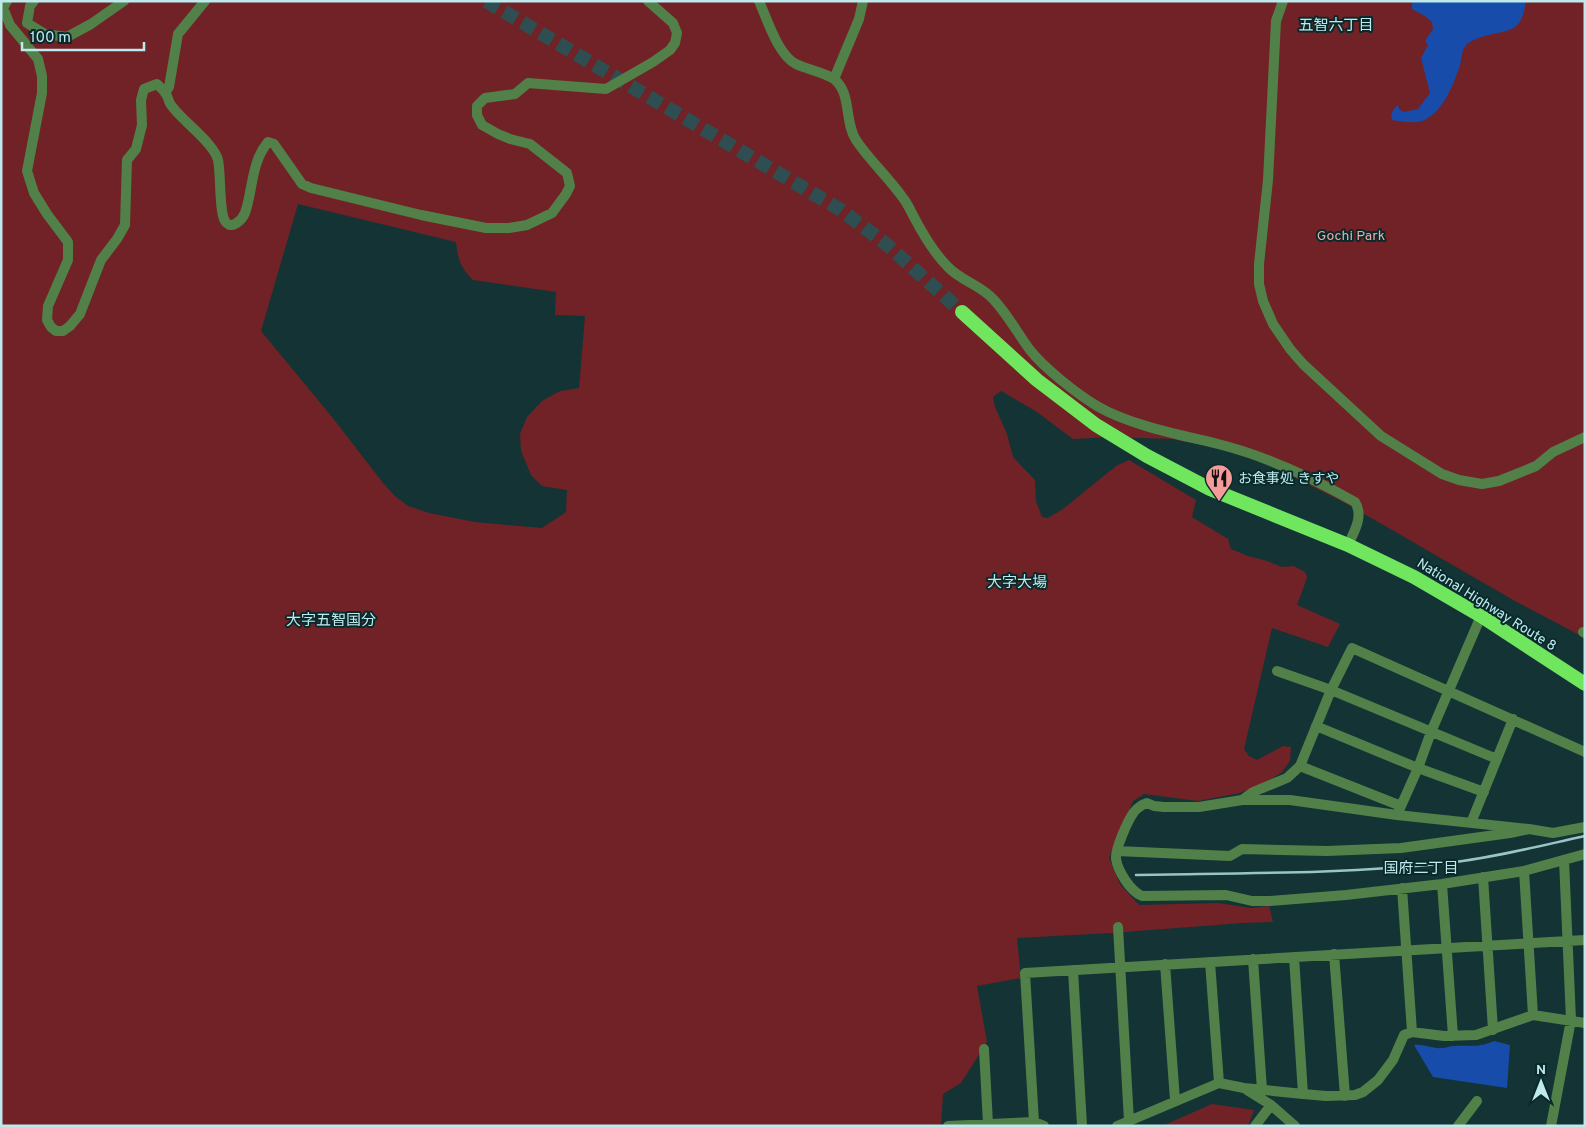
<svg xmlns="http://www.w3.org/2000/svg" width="1586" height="1127" font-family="Overpass,'Noto Sans JP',sans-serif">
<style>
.green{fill:#712226;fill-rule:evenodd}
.water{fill:#184caa}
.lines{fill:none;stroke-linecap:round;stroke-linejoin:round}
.trunk-tunnel{stroke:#2e4e51;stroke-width:14;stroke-dasharray:14 7;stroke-linecap:butt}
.minor{stroke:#518149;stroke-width:10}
.trunk{stroke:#70e55e;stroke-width:14}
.rail{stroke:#9ac4c6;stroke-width:2.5}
.labels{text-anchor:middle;stroke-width:4;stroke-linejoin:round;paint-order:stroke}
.park-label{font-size:14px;fill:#ebaba9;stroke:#09292b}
.poi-label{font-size:14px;fill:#beeaed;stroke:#09292b;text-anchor:start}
.street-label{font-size:14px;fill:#beeaed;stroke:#09292b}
.neighbourhood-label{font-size:15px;fill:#beeaed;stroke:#09292b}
</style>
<rect width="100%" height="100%" fill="#143335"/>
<path class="green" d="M1 1H1585V638L1515 601 1347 504 1268 464 1228 450 1173 439 1108 437 1073 439 1037 412 1001 391 993 397 995 407 1007 434 1013 457 1035 480 1036 501 1042 517 1048 518 1063 509 1116 466 1129 460 1196 500 1192 517 1228 539 1231 549 1248 556 1267 561 1282 567 1294 566 1305 572 1307 577 1306 581 1297 605 1340 624 1328 647 1272 628 1244 749 1249 756 1257 760 1283 746 1291 747 1290 761 1282 772 1268 781 1240 793 1198 801 1144 794 1133 801 1109 858 1120 884 1139 905 1218 903 1251 908 1269 906 1273 922 1242 923 1112 933 1017 938 1021 978 977 986 987 1042 961 1083 943 1094 941 1126H1ZM298 204 456 242C458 259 460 267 473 280L556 292 555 315 585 316 579 388 560 391 542 401 527 417 520 434 521 451 531 475 542 486 567 490 566 512 542 528 475 522 429 513 408 506 395 496 383 483 332 417 261 331Z
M1212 1104 1254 1110 1248 1126H1162Z"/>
<path class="water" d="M1412 1H1526C1521 33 1512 29 1485 36 1478 38 1472 40 1467 44 1461 50 1462 58 1460 65 1454 84 1442 114 1422 121 1413 124 1401 121 1392 120 1390 114 1393 109 1398 105L1399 109 1404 112 1418 109 1430 93 1421 58 1428 45 1425 41 1433 29 1432 22 1425 16 1412 9Z
M1494 1041 1510 1045 1507 1088 1433 1077 1414 1045C1424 1044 1433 1049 1442 1048 1446 1048 1450 1046 1454 1046 1471 1045 1478 1048 1494 1041Z"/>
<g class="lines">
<path class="trunk-tunnel" d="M486 1 841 210 886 244 962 312"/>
<path class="minor" d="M7 1 3 8 10 25 38 59 42 76V93L27 171 34 193 47 214 68 242V260L48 306 47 320 51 327 56 331H63L70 326 80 314 101 260 117 239 125 225 127 160 136 149 142 125 141 100 144 89 157 84C159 86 162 89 165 92 168 96 168 101 171 105 182 121 214 143 218 160 221 173 219 212 225 221 231 231 242 220 245 213 253 190 251 162 268 142L274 144 302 184 311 188 421 215 486 228H509L527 225 552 213 566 194 570 186 567 173 530 144 510 139 498 134 482 125 477 115V106L485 98 515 94 528 83 606 89 653 62 670 50 675 43 677 33 673 23 648 1
M34 1 30 6 27 23 45 34 67 37 91 24 124 1
M759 1C767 19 778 55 796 64 806 69 826 73 834 79 852 93 844 122 856 140 870 161 889 178 903 198 908 204 911 212 915 219 924 236 934 253 948 267 961 281 981 285 994 300 1008 315 1018 334 1030 350 1044 368 1077 394 1097 406 1129 425 1181 435 1218 444 1266 456 1313 478 1355 502 1364 516 1354 532 1348 545
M1283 1 1276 21 1268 180 1259 264V284L1263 301 1273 324 1290 349 1303 364 1381 436 1442 474 1459 480 1482 484 1499 481 1536 466 1553 452 1585 437
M834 79 859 19 863 1
M165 93 169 87 178 34 205 1
M1583 632 1585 633
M1277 671 1331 690 1497 759
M1316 726 1418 768 1484 792
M1300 766 1401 806
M1242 800 1253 792 1287 778 1300 766 1331 690 1352 648 1585 752
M1397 815 1418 768 1431 732 1481 616
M1473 818 1513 719
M1529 829 1553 833 1585 827
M1117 851 1230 856 1242 849 1327 851 1401 848 1510 833 1529 829 1397 815 1290 800H1242L1199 807H1164L1154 806 1147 803C1141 805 1138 807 1134 812 1128 820 1115 849 1116 859 1118 871 1130 891 1142 896L1226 895 1252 901H1270L1346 895 1442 884 1524 871 1585 854
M1524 871 1533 1015
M1483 877 1493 1030
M1442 884 1453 1036
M1402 888 1412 1032
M1118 927 1129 1121
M1334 954 1345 1096
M1294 957 1303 1094
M1253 959 1262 1090
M1210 962 1219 1083
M1165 964 1175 1100
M1073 970 1082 1126
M984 1049 988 1124
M1247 1090 1271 1105 1295 1126
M1034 1122 1025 973 1585 940
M948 1126 1034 1122 1044 1126
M1117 1126 1219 1083 1244 1088 1303 1094 1326 1096 1355 1095 1363 1092 1378 1080 1393 1060 1404 1035 1412 1032 1444 1036 1476 1035 1533 1015 1585 1023
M1255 1126 1271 1105
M1458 1126 1477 1101
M1551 1126 1571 1020 1564 860"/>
<path class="trunk" d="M962 312 1037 380 1096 425 1147 456 1210 489 1348 545 1414 577 1481 616 1585 684"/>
<path class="rail" d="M1136 875C1240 873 1344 874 1447 863 1493 858 1539 846 1585 836"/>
</g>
<defs>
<g id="restaurant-pin" transform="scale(1.4375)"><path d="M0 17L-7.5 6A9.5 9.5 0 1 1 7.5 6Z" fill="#f59b99" stroke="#09292b"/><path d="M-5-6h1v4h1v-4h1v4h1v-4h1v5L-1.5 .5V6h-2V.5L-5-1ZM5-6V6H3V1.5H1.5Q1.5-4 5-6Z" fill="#111"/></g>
</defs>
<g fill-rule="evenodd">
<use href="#restaurant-pin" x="1219" y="478"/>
</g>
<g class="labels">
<g class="park-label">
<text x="1351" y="240">Gochi Park</text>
</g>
<g class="poi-label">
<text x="1238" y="483">お食事処 きすや</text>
</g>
<g class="street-label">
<text transform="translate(1487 604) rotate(32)" y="5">National Highway Route 8</text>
</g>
<g class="neighbourhood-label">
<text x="1336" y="30">五智六丁目</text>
<text x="1017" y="587">大字大場</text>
<text x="331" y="625">大字五智国分</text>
<text x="1421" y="873">国府二丁目</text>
</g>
</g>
<rect width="1586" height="1127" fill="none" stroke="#beeaed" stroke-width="5"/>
<g transform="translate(1541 1082)" stroke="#09292b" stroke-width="4" paint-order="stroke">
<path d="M0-4L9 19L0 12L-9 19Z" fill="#beeaed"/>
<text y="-8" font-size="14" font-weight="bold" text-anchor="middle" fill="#beeaed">N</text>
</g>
<path d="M22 42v8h122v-8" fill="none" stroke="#beeaed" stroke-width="2.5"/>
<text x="30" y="42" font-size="15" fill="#beeaed" stroke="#09292b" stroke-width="4" paint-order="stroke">100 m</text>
</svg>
